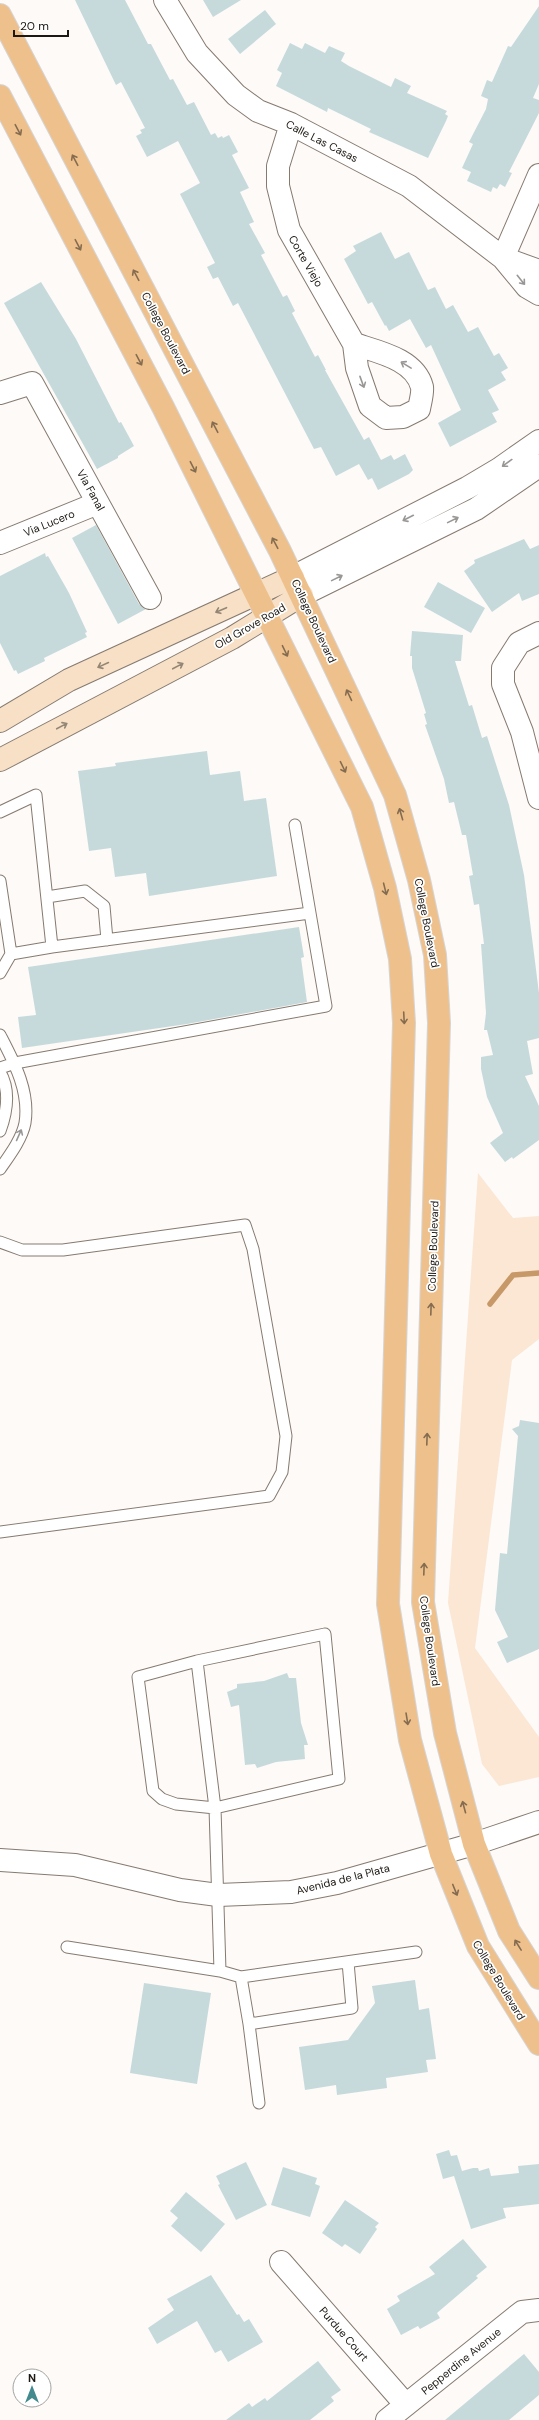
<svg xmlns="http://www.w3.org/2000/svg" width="539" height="2420" font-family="'DM Sans',sans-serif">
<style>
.green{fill:#fbe7d4}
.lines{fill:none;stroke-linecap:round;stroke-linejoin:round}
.stream{stroke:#c79868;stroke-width:5.5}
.building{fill:#c6dadb}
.service-casing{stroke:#867a6f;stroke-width:13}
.minor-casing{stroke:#867a6f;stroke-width:24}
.tertiary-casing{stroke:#867a6f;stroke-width:24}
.secondary-casing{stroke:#867a6f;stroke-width:24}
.primary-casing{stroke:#d6d5d5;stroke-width:24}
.service{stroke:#fff;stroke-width:11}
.minor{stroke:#fff;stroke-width:22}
.tertiary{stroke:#fff;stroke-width:22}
.secondary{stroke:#f7e0c6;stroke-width:22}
.primary{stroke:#eec18c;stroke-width:22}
.oneway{stroke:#856c50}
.oneway2{stroke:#999795}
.oneway3{stroke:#948675}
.labels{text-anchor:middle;stroke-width:3.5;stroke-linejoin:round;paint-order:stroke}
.street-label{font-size:11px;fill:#1c1813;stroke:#fff}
</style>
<rect width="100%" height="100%" fill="#fdfaf8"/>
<path class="green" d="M478 1173 513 1218 539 1216V1339L512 1360 475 1648 539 1737V1777L499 1786 482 1764 448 1603Z"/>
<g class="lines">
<path class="stream" d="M490 1304 513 1275 539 1273"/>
</g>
<path class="building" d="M75 0H125L148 44H151L170 80 173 79 187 105 194 102 211 135 215 133 218 138 222 136 223 138 229 135 238 152 232 155 249 188 240 192 254 222 249 224 265 253 261 255 283 297 287 295 295 311 292 313 315 357 318 355 326 370H325L364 440 369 437 381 460 391 455 394 460 405 454 413 470 409 474 378 490 372 478 368 480 359 464 336 476 321 447 314 449 238 303 233 306 218 277 213 279 207 267 215 263 180 194 200 183 178 141 147 157 136 136 142 133 140 130 145 128 121 82 116 85Z
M203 0H241L213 17Z
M539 6V84L533 98 539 100V113L509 172 512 173 505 187 500 184 497 189 493 187 491 192 467 181 471 172 462 168 473 144 469 142 486 109 488 99 481 96 487 80 492 82 508 46 511 47Z
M265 10 276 24 240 54 228 39Z
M290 43 302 49 305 43 325 53 329 46 345 53 341 61 349 66 391 87 395 78 411 86 407 93 447 111 445 114 448 116 446 121 428 158 369 132 371 129 328 108 327 112 276 86 282 73 277 70Z
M381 232 395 259 409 252 428 290 435 287 446 309 453 305 468 332 478 327 494 356 499 353 508 368 501 372 506 380 488 390 499 410 492 413 497 422 450 447 438 423 461 410 431 345 426 348 410 319 389 331 386 325 385 326 372 302 368 304 344 259 356 251 353 246Z
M41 282 76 339 119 423 121 422 134 446 118 456V458L97 469 4 303Z
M96 525 139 604 146 609 118 624 72 538Z
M524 539 530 549 539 545V594L522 601 519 593 492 612 464 571 475 563 474 560Z
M45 553 46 557 48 556 69 593 87 632 85 633 87 637 44 658 45 661 18 674 16 670 14 671 0 643V576Z
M438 582 485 608 471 633 424 607Z
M412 631 463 635 461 661H455L469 706 472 705 482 738 487 736 509 805 524 875 539 993V1038L527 1041 533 1074 525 1076 539 1106V1140L513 1159 512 1157 505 1162 490 1143 503 1133 487 1097 481 1069V1057L493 1055 487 1030H484L486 1013 481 944H484L479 904 474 905 469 876 473 875 466 835H462L454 802 449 803 444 779 425 725 427 724 424 714 426 713 412 668V656H410Z
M207 751 210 775 240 771 244 801 266 798 277 876 149 896 146 873 115 877 111 848 89 851 78 771 116 766 115 763Z
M299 927 304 957 301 958 307 1002 187 1024 22 1048 18 1017 36 1015 28 967Z
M520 1420 539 1423V1649L507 1663 497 1642 508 1637 495 1610 500 1553 507 1554 518 1436 512 1429 519 1426Z
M287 1673 289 1678H296L301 1723 308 1745H304L305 1759 276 1762 257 1768 255 1764 245 1765 239 1705 231 1707 227 1692 237 1688V1684L264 1681Z
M415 1980 419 2010 429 2008 436 2059 426 2060 428 2072 386 2078 387 2088 337 2095 336 2085 305 2090 299 2047 348 2040 375 2003 372 1986Z
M144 1983 211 1993 197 2084 130 2073Z
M449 2150 451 2156 457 2155 462 2171 473 2168H478L479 2171 489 2168 491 2176 519 2173 518 2166 539 2164V2204L503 2208 506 2218 471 2229 454 2176 443 2179 436 2154Z
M246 2162 267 2205 236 2220 218 2185 220 2184 216 2176Z
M283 2167 317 2178 315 2184 320 2186 310 2217 271 2205Z
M186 2192 225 2224 201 2252 171 2226 178 2218 170 2211Z
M345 2200 379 2223 375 2227 377 2229 360 2254 345 2244 342 2247 322 2233Z
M463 2239 487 2267 476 2276 478 2278 437 2313 440 2318 420 2329 418 2326 401 2335 387 2309 400 2301 397 2296 435 2274 429 2267Z
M211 2275 237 2315 239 2314 244 2322 249 2319 263 2342 228 2362 221 2350 215 2353 197 2321 157 2344 148 2328 174 2310 167 2299Z
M524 2354 539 2372V2395L509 2420H445Z
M318 2361 341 2390 331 2397 334 2401 310 2420H226L249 2403 252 2407 265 2398 267 2401Z"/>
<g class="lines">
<g class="service-casing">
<path id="service" d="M0 812 36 795 52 947 11 954
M295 825 310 913
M0 881 11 954 0 973
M47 897 85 891 104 906 107 940
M0 1035C14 1062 30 1091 25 1123 22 1139 9 1156 0 1169
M0 1068 15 1063 326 1006 310 913 52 947
M0 1072C11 1091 7 1112 0 1131
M0 1242 22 1250H63L245 1225 253 1249 286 1436 282 1472 269 1496 0 1532
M197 1661 138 1677 153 1791 162 1799 176 1804 215 1808 339 1779 325 1634 197 1661 215 1808 220 1971 241 1977 416 1952
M67 1947 220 1971
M241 1977 249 2024 352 2008 348 1962
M249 2024 259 2103"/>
</g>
<g class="minor-casing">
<path id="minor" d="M165 0 197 53 236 95 258 111 291 124 409 186 503 258 539 175
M291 124 278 166V186L289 230 354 344 357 368 370 406 386 418 403 417 419 409C420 403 423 393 422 387 415 359 378 352 354 344
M539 271 503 258 527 287 539 294
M0 393 32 383 150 598
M0 543 98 503
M539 633 519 643 503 668V684L522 732 539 798
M281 2262 406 2405
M387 2420 522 2312 539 2310"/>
</g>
<g class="tertiary-casing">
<path id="tertiary" d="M293 577 467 488 499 469 539 441
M302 595 476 509 539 466
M0 1860 75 1865 180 1890 218 1895 291 1892 337 1883 474 1844 539 1822"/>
</g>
<g class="secondary-casing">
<path id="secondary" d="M0 721 69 680 293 577
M0 760 232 638 302 595"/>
</g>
<g class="primary-casing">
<path id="primary" d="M0 15 280 551 395 795 419 880 435 955 439 1023 423 1602 445 1733 474 1844 509 1931 539 1978
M0 96 163 407 362 807 385 888 400 959 404 1023 388 1604 410 1740 441 1854 478 1946 539 2044"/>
</g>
<use href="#service" class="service"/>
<use href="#minor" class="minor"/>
<use href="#tertiary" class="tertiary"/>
<use href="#secondary" class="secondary"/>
<use href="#primary" class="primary"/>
</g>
<defs><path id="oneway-shaft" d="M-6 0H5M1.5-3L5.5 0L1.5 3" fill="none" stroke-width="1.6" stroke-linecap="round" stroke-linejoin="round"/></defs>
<g class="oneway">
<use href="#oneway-shaft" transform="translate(18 130) rotate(62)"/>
<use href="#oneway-shaft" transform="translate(75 160) rotate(-118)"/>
<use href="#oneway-shaft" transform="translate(78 245) rotate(62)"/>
<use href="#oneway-shaft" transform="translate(136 275) rotate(-118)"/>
<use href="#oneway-shaft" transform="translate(139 360) rotate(62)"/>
<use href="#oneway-shaft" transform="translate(215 427) rotate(-118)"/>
<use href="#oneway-shaft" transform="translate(193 467) rotate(63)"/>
<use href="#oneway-shaft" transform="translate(275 543) rotate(-118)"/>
<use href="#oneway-shaft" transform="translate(285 651) rotate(64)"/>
<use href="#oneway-shaft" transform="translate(349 695) rotate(-115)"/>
<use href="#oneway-shaft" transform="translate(343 767) rotate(64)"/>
<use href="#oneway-shaft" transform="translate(401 814) rotate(-106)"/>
<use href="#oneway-shaft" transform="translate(385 889) rotate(76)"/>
<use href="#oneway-shaft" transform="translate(404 1018) rotate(87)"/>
<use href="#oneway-shaft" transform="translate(431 1309) rotate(-88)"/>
<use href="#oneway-shaft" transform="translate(427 1439) rotate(-88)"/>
<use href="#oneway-shaft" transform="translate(424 1569) rotate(-88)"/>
<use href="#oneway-shaft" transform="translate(407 1719) rotate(81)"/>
<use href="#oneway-shaft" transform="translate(464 1807) rotate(-105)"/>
<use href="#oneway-shaft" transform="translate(455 1890) rotate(68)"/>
<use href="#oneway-shaft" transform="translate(518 1945) rotate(-122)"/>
</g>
<g class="oneway2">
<use href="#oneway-shaft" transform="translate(521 280) rotate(51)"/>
<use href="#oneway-shaft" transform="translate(406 365) rotate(-149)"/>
<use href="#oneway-shaft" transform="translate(362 382) rotate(70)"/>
<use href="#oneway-shaft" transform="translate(507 463) rotate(144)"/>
<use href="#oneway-shaft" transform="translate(408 518) rotate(153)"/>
<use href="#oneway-shaft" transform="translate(453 520) rotate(-26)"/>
<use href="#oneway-shaft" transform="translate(337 578) rotate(-26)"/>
<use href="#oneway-shaft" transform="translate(19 1135) rotate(-66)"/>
</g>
<g class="oneway3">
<use href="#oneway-shaft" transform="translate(221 610) rotate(157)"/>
<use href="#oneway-shaft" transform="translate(103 665) rotate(155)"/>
<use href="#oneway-shaft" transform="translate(178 666) rotate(-28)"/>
<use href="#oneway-shaft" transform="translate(62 726) rotate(-28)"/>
</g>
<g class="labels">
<g class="street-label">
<text transform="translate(322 141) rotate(27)" y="4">Calle Las Casas</text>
<text transform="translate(306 261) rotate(60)" y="4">Corte Viejo</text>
<text transform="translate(166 333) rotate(62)" y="4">College Boulevard</text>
<text transform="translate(91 490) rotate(61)" y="4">Via Fanal</text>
<text transform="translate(49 523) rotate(-22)" y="4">Via Lucero</text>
<text transform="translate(314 621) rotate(65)" y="4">College Boulevard</text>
<text transform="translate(250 626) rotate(-30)" y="4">Old Grove Road</text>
<text transform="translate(427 923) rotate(79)" y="4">College Boulevard</text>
<text transform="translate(433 1246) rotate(-88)" y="4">College Boulevard</text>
<text transform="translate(430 1641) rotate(82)" y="4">College Boulevard</text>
<text transform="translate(343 1879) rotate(-14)" y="4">Avenida de la Plata</text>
<text transform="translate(499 1980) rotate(59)" y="4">College Boulevard</text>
<text transform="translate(344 2334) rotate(49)" y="4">Purdue Court</text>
<text transform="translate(461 2361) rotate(-39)" y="4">Pepperdine Avenue</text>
</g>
</g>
<g transform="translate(32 2388)"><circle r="19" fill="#ffffff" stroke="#a4a3a1"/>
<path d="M0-3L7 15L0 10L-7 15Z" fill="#428a8d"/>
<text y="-6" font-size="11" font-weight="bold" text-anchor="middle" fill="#1c1813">N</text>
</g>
<path d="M14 30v6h54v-6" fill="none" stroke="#1c1813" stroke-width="2"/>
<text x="20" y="30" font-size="12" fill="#1c1813" stroke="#ffffff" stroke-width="3" paint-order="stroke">20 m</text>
</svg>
